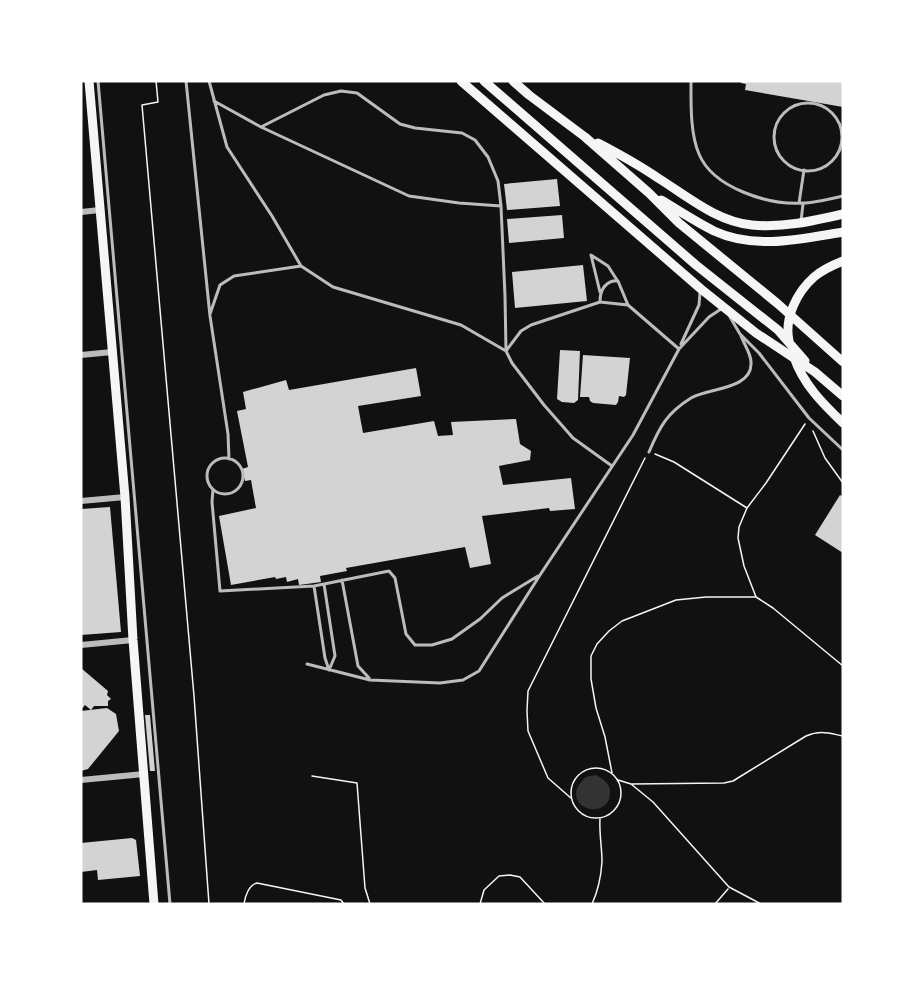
<svg xmlns="http://www.w3.org/2000/svg" width="924" height="985" font-family="'Space Grotesk',sans-serif">
<style>
.water{fill:#333}
.building{fill:#d3d3d3}
.lines{fill:none;stroke-linecap:round;stroke-linejoin:round}
.path{stroke:#f5f5f5;stroke-width:1.5}
.service{stroke:#bcbcbc;stroke-width:3}
.minor{stroke:#bcbcbc;stroke-width:6}
.primary{stroke:#f5f5f5;stroke-width:9}
.trunk{stroke:#f5f5f5;stroke-width:9}
</style>
<rect width="100%" height="100%" fill="#111"/>
<path class="water" d="M596 775C603 779 611 784 610 793 610 816 575 813 576 793 576 787 582 781 586 777Z"/>
<path class="building" d="M741 81H843V107L745 90 746 84 741 83Z
M557 179 560 206 507 210 504 184Z
M562 215 564 238 509 243 507 219Z
M583 265 587 301 515 308 512 272Z
M560 350 580 351 578 400 574 403 562 402 557 399Z
M583 355 630 358 626 395 624 397 619 396 618 402 616 405 593 403 590 401 589 397H580Z
M416 368 421 396 358 406 363 433 434 421 438 436 453 435 451 422 516 419 520 444 531 451 530 460 499 466 503 485 571 478 575 509 550 511 549 508 482 516 491 564 470 568 465 547 346 568 347 571 320 576 321 582 299 585 298 579 287 582 286 577 276 579 275 577 231 585 219 516 256 508 251 480 245 481 242 469 248 467 237 411 246 409 243 392 286 380 289 390Z
M840 495 843 497V553L815 535Z
M110 507 121 632 81 635V509Z
M81 668 108 691 107 695 111 699 108 701V706H94L91 710 85 705 81 710Z
M107 708 116 714 119 731 88 769 81 771V711Z
M145 715H150L155 771H150Z
M132 838 136 840 140 876 98 880 97 870 81 872V843Z"/>
<g class="lines">
<path class="path" d="M156 81 158 102 142 105 194 696 209 904
M813 431 825 458 843 483
M655 454 674 462 747 508
M756 597 744 566 738 538 739 527 747 508 766 483 805 424
M571 793a25 25 0 1 1 50 0a25 25 0 1 1-50 0Z
M612 773 605 737 596 708 591 679V656L597 644 609 631 622 621 676 600 706 597H756L773 608 843 666
M312 776 357 783 365 888 370 904
M618 780 631 784 653 802 729 887 761 904
M631 784 724 783 733 781 806 736C820 730 828 733 843 736
M572 799 548 778 528 731 527 711 528 691 645 458
M244 904C245 896 249 885 257 883L341 900 344 904
M376 904H379
M480 904 484 890 499 876 510 875 520 877 545 904
M592 904C598 891 601 876 602 862 602 847 599 833 600 819
M715 904 728 889"/>
<path class="service" d="M98 81 170 904
M186 81 210 316 228 434 229 459
M209 81 227 147 272 216 301 266 333 287 461 325 506 351 521 331 531 325 600 302
M691 81C691 103 690 133 699 154 713 188 768 205 802 203 815 203 830 199 843 196
M214 101 261 127 409 196 459 203 501 206 505 296 506 351 512 363 544 405 573 438 612 466
M774 137a34 34 0 1 1 68 0a34 34 0 1 1-68 0Z
M261 127 324 95 341 91 357 93 400 124 415 128 462 133 475 140 488 157 498 181 501 206
M799 203 804 170
M801 221 803 204
M613 281H618L628 305 600 302C600 292 603 284 613 281Z
M600 292 591 255 608 266 617 280
M210 314 220 285 234 276 301 266
M730 317 740 334 759 353 809 418 843 450
M681 344 699 305 700 292
M679 349 709 317 721 309
M649 452C660 426 667 413 691 398 707 388 753 390 751 362 751 354 744 344 741 336
M207 476a18 18 0 1 1 36 0a18 18 0 1 1-36 0Z
M213 489 212 502 220 591 314 586 389 571 395 578 406 634 415 645H432L452 639 480 619 502 598 538 576
M342 580 358 666 369 678
M324 584 335 656 329 670
M314 586 325 658 329 670
M307 664 370 680 440 683 463 680 479 671 540 575 633 435 679 349 628 305"/>
<path class="minor" d="M81 212 100 210
M81 355 112 352
M81 501 125 497
M81 645 133 640
M81 780 144 774"/>
<path class="primary" d="M89 81 125 497 133 640 154 904"/>
<path class="trunk" d="M461 81 701 289 756 333 815 372 843 396
M484 81 696 265 778 330 805 361
M513 81 529 95 585 137 649 193 679 223 778 304 843 362
M598 143C619 154 639 165 658 178 687 196 717 222 752 225 783 228 813 221 843 214
M661 200C678 210 696 222 714 231 755 250 801 239 843 232
M789 341C784 318 797 292 814 277 822 270 833 265 843 261
M794 357C803 384 823 404 843 423"/>
</g>
<rect width="924" height="985" fill="none" stroke="#ffffff" stroke-width="165"/>
</svg>
